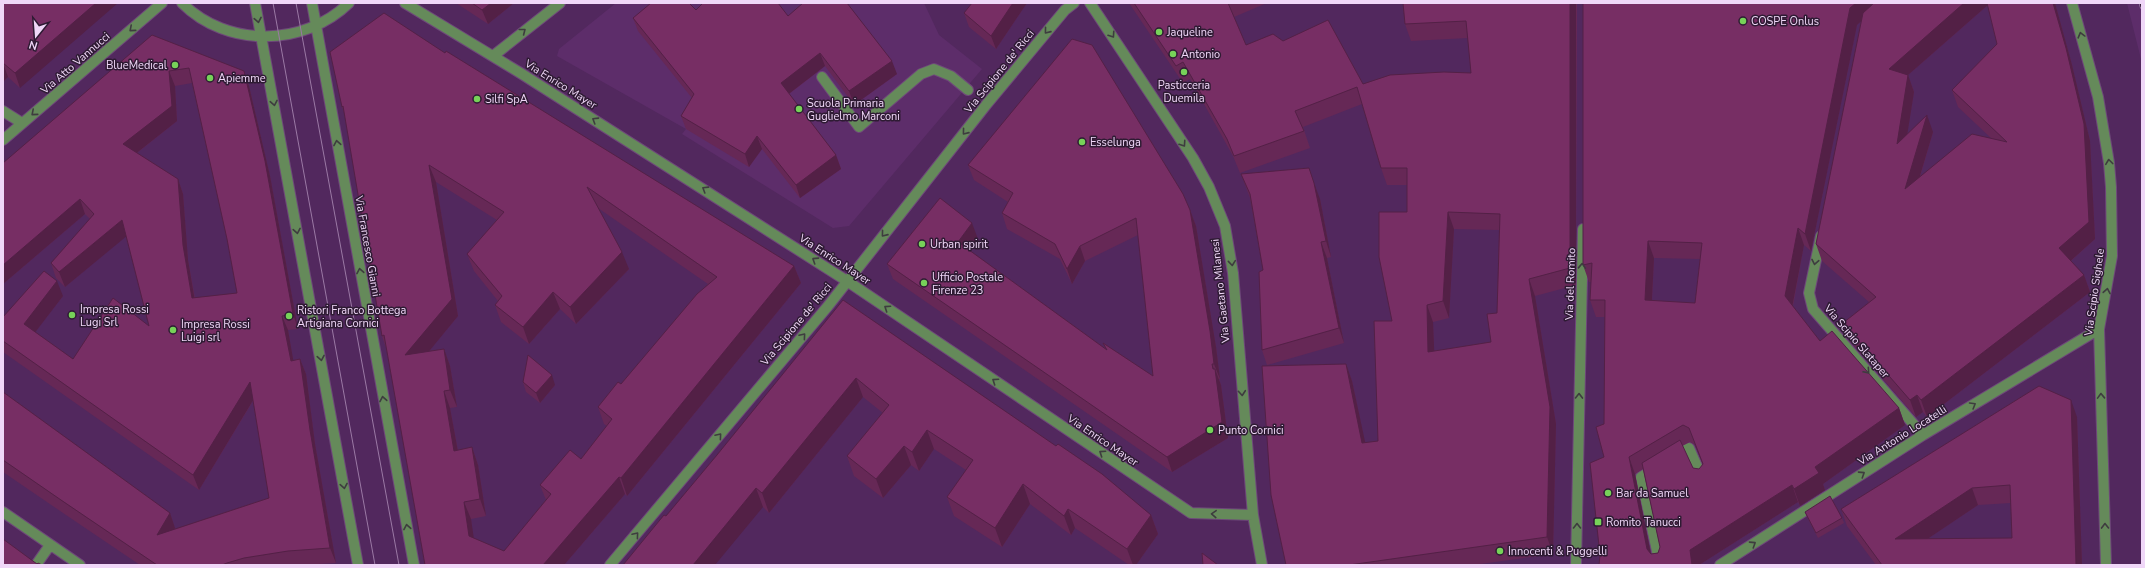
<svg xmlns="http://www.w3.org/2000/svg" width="2145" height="568" font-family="'Nunito Sans',sans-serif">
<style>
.built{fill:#5d2d6a}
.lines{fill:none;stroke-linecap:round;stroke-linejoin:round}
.minor-casing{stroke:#6e487a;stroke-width:12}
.minor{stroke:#658a5a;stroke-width:10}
.tram{stroke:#9b79a5;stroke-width:1}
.rail-casing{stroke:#9b79a5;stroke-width:4.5}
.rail{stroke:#2e1b33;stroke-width:3;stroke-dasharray:9;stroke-linecap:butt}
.wall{fill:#662856;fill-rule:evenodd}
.shaded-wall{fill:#532046}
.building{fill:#772e64;stroke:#532046;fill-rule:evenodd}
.oneway{stroke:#3e3c3f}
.poi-dot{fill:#77d259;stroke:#2e1b33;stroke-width:1.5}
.labels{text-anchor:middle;stroke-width:3;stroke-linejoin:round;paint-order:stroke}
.poi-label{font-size:11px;fill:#f0d7f8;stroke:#2e1b33;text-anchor:start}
.street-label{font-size:11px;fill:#f0d7f8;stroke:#2e1b33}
</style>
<rect width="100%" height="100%" fill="#52285e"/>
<path class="built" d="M616 3H924L939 35 982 69 849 226 833 228 682 134 686 129 557 56 559 49Z
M2127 3H2142V63Z"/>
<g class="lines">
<g class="minor-casing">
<path id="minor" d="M182 3C227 48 304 47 349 3
M255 3 358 565
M312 3 414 565
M405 3 522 74 847 281 1191 513 1253 515
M1090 3 1193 158 1209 187 1225 226 1233 273 1253 515 1262 565
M2072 3 2098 97 2109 163 2111 187 2112 256 2099 329 2106 565
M493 56 560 3
M822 77 859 127 921 74 934 69 951 76 968 90
M3 111 22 123
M3 140 162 3
M1821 236 1809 293 1813 309 1923 435
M1674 457 1689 448 1703 480
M1656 468 1641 477 1660 565
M3 512 80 565
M36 565 50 545
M610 565 828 306 986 105 1065 10 1074 3
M1576 565 1583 229
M1720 565 1923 435 2099 329"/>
</g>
<use href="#minor" class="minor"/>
<path class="tram" d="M273 3 375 565
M296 3 399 565"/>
<g class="rail-casing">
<path id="rail" d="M2141 3 2142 7"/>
</g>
<use href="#rail" class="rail"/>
</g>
<path class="wall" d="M3 3 20 88 8 77 4 81 3 80Z
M456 3H514L488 24Z
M970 3H1027L996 49 969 27 964 13 971 5Z
M1129 3H1267L1234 17 1246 45 1283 41 1363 84 1471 73 1468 38 1411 41 1405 24 1403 3H1577L1576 285 1535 296 1556 424 1553 554 1473 565H1286L1346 364 1352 381 1365 443 1378 441 1392 321 1407 212V185H1387L1381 168 1362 104 1303 127 1310 148 1240 173 1233 156 1190 79 1183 83ZM1454 229 1499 230 1497 313 1491 342 1434 351 1433 322 1449 318Z
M1583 3H2055L2072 65 2090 141 2095 239 2071 261 2084 275 2090 292 1927 417 1923 412 1916 417 1849 340 1843 323 1869 302 1822 261 1816 244 1861 21 1857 25 1811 251 1804 245 1793 306 1820 341 1899 408 1905 425 1823 484 1825 490 1800 506 1798 502 1699 565 1600 555 1604 457V424L1605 317H1596L1590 300 1591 282H1589L1583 265ZM1988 5 1997 44 1952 90 1958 107 1992 139 1920 177 1933 132 1907 134 1914 92 1908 75ZM1654 258 1700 259 1695 303 1652 301ZM1690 442 1695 445 1703 465 1699 469 1693 468 1682 446ZM1643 469 1660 547 1658 553 1651 554 1635 474Z
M696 10 788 16 897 74 854 105 825 66 789 94 836 155 841 169 800 198 762 149 749 167 686 129 681 116 692 98 638 31 633 18Z
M152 35 244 71 249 86 270 176 298 329 288 330 293 360 300 359 306 374 315 444 336 563 303 565H140L66 515 3 472V392L170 513 175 529 269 498 253 401 199 490 3 352V317L63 296 35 332 73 359 149 326 126 236 65 287 56 278 51 263 90 219 85 214 3 284ZM192 83 227 239 237 293 195 298 188 260 183 194 178 179 137 153 177 121 175 86Z
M445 53 794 266 801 283 627 496 625 494 564 565H425L387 351 382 336 345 115 342 107ZM436 182 497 220 467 254 474 271 498 301 495 305 501 322 529 344 560 309 576 324 629 269 598 208 708 284 621 384 598 407 604 424 607 426 581 459 540 485 546 500 504 551 473 538 471 519 486 516 478 465 472 447 458 451 450 408 457 407 450 366 444 349 429 351 458 316Z
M968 165 1190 210 1196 226 1216 347 1220 379H1219L1221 385 1228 438 1172 472 893 279 887 264 978 239 969 250 1106 349 1103 343 1153 376 1138 235 1085 261 1072 284 1060 259 1007 229 1002 213 1008 202 974 180Z
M1241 174 1320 199 1331 257 1327 258 1344 343 1267 365 1262 350 1263 270 1250 198Z
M843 300 1151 515 1158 534 1136 565H1129L1075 528 1071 535 1030 504 1002 547 954 516 947 497 966 470 934 449 919 471 911 465 883 498 854 476 847 456 883 413 863 397 769 513 763 507 666 516 717 455Z
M523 382 555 385 540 403 526 392Z
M2077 417 2082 565H1876L1847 526 1841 509ZM2011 503 2012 538 1927 539 1978 505Z
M1805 512 1842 518 1844 523 1818 538 1807 517Z"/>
<path class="shaded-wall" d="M96 3H118L20 88 15 73Z
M491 3H514L488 24 482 10Z
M1013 3H1027L996 49 991 36Z
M1570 3H1576V285L1570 268Z
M1856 3H1881L1857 25 1811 251 1805 234 1850 8Z
M1964 3H1989V4L1908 75 1914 92 1903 161 1897 144 1889 69Z
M2053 3H2055L2072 65 2090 141 2095 239 2066 265 2059 248Z
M820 53 825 66 786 96 781 83Z
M892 61 897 74 854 105 849 91Z
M3 63 8 77 4 81 3 80Z
M169 71 175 86 177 121 129 159 123 144Z
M244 71 249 86 270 176 298 329 293 314Z
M1927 115 1933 132 1911 206 1905 189Z
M757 136 762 149 749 167 745 154Z
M836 155 841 169 800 198 796 185Z
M429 165 436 182 458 316 412 372 405 355Z
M178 179 183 194 188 260 197 313 192 298 183 245Z
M1314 183 1320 199 1331 257 1326 241Z
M80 199 85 214 3 284V265Z
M1190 210 1196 226 1216 347 1220 379 1214 364Z
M1448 212 1454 229 1449 318 1443 301Z
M122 220 128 235 65 287 59 272Z
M972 223 978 239 964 258 958 242Z
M1798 228 1804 245 1791 313 1785 296Z
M1648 241 1654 258 1651 317 1645 300Z
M1321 242 1327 258 1344 343 1339 328Z
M1080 246 1085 261 1072 284 1067 269Z
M622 252 629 269 576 324 570 307Z
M794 266 801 283 627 496 621 478Z
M2084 275 2090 292 1927 417 1921 400Z
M1529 279 1535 296 1556 424 1553 554 1547 537Z
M57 281 63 296 30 339 24 324Z
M553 292 560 309 529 344 523 327Z
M1427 305 1433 322 1435 369 1428 352Z
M282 316 288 330 296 376 291 361Z
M444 349 450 366 457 407 450 390Z
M300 359 306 374 315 444 336 563 330 548 310 430Z
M1212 364 1215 373V369L1221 385 1228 438 1172 472 1167 457 1213 369Z
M1346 364 1352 381 1369 460 1362 443Z
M552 375 555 385 540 403 536 393Z
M856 378 863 397 769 513 762 493Z
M250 382 255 397 199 490 193 475Z
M444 391 450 408 461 468 454 451Z
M1917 395 1923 412 1916 417 1910 400Z
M2071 400 2077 417 2082 565H2076Z
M1899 408 1905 425 1823 484 1825 490 1800 506 1794 489 1815 467Z
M927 430 934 449 919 471 912 452Z
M904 446 911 465 883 498 876 479Z
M472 447 478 465 486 516 480 499Z
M1629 457 1635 474 1653 565 1647 549Z
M619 477 625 494 564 565H543Z
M1023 484 1030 504 1002 547 995 528Z
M1792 485 1798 502 1699 565H1692L1690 550Z
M756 488 763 507 715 565H693Z
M1972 488 1978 505 1902 556 1895 539Z
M464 502 471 519 476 553 469 536Z
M1068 509 1075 528 1071 535 1064 516Z
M170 513 175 528 162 550 157 535Z
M1151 515 1158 534 1136 565H1133L1127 549Z"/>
<path class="building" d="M3 3H96L15 73 3 63Z
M472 3H491L482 10Z
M651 3H689L696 10 703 3H778L788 16 803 3H847L892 61 849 91 820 53 781 83 836 155 796 185 757 136 745 154 681 116 694 94 633 18Z
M972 3H1013L991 36 964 13Z
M1134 3H1228L1246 45 1273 34 1283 41 1328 20 1363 84 1390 75 1444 72 1471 73 1466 21 1405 24 1403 3H1570V268L1529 279 1550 407 1547 537 1349 565H1286L1271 495 1262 366 1346 364 1362 443 1378 441 1374 321H1392L1379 257V212H1407V168H1381L1357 87 1295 111 1304 131 1234 156 1227 139 1183 62 1176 66ZM1448 212 1500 214 1497 313 1487 314 1491 342 1428 352 1427 305 1443 301Z
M1583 3H1856L1850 8 1805 234 1798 228 1785 296 1820 341 1832 331 1899 408 1815 467 1819 473 1794 489 1792 485 1690 550 1692 565H1599L1600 555 1590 463 1604 457 1596 427 1604 424 1605 300H1590L1592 263 1583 265ZM1648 241 1702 243 1695 303 1645 300ZM1683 425 1689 428 1703 464 1699 469 1693 468 1680 440 1642 463 1660 547 1658 553 1651 554 1647 549 1629 457Z
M1874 3H1964L1889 69 1908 75 1897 144 1927 115 1905 189 1972 134 2007 142 1952 90 1997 44 1987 3H2053L2066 48 2084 124 2089 222 2059 248 2084 275 1921 400 1917 395 1910 400 1843 323 1876 297 1816 244 1863 13Z
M384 13 445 53 446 51 794 266 621 478 619 477 543 565H425L384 335 382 336 343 106 342 107 330 52ZM429 165 504 212 467 254 502 296 495 305 523 327 553 292 570 307 622 252 587 187 717 277 697 294 621 384 618 382 598 407 612 419 581 459 570 450 540 485 551 494 504 551 469 536 464 502 480 499 472 447 454 451 444 391 450 390 444 349 405 355 452 299Z
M152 35 244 71 265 161 293 314 282 316 291 361 300 359 310 430 330 548 288 551 244 558 227 563 222 565H157L61 500 3 460V392L170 513 157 535 269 498 250 382 193 475 3 341V317L44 271 57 281 24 324 73 359 113 298 149 326 122 220 59 272 51 263 94 214 80 199 3 265V163ZM189 68 227 239 237 293 192 298 183 245 178 179 123 144 172 106 169 71Z
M1072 39 1092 45 1183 194 1190 210 1210 331 1214 364H1212L1213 369H1215L1222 422 1167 457 887 264 940 198 972 223 958 242 1107 350 1103 343 1153 376 1136 218 1080 246 1067 269 1055 244 1002 213 1013 193 968 165Z
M1309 168 1314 183 1326 241 1321 242 1339 328 1262 350 1259 272 1263 270 1250 194 1241 174Z
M843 300 1056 446 1058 444 1102 474 1151 515 1127 549 1068 509 1064 516 1023 484 995 528 947 497 973 460 927 430 912 452 904 446 876 479 847 456 889 405 856 378 762 493 756 488 693 565H623L664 515 666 516 717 455Z
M528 355 552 375 536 393 523 382Z
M2039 386 2071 400 2076 565H1882L1841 509ZM2010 485 2012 538 1895 539 1972 488Z
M1830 496 1842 518 1816 533 1805 512Z
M3 539 37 564 38 563 42 565H3Z
M1202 553 1218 565H1203Z"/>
<defs><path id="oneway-chevron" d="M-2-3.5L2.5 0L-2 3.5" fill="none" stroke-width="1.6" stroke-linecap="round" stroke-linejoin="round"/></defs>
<g class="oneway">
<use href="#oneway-chevron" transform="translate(258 20) rotate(79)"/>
<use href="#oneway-chevron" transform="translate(132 29) rotate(139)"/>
<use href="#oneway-chevron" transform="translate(523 31) rotate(-38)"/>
<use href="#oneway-chevron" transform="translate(1047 31) rotate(129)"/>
<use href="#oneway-chevron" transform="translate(1112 35) rotate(56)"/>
<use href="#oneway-chevron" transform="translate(2081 35) rotate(-105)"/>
<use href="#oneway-chevron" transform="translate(274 103) rotate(79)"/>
<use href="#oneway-chevron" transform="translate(34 113) rotate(139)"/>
<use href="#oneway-chevron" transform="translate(595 120) rotate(-148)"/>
<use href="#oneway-chevron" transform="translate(965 132) rotate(129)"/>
<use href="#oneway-chevron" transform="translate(337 143) rotate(-100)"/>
<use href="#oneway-chevron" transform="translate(1183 144) rotate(56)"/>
<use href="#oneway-chevron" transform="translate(2109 162) rotate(-97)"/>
<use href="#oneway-chevron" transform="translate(705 189) rotate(-148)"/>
<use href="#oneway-chevron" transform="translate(297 231) rotate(80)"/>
<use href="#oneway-chevron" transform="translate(884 234) rotate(129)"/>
<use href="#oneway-chevron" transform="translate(815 260) rotate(-147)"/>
<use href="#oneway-chevron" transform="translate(1815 262) rotate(101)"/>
<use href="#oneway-chevron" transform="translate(1232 263) rotate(84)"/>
<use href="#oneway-chevron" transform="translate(1582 266) rotate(-88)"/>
<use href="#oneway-chevron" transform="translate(360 271) rotate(-100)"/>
<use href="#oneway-chevron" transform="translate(2107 291) rotate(-80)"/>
<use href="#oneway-chevron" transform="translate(887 308) rotate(-146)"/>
<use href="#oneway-chevron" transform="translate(803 336) rotate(-50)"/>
<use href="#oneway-chevron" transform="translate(321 358) rotate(80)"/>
<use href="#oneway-chevron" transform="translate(1867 371) rotate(49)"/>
<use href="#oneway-chevron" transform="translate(995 381) rotate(-146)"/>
<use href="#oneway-chevron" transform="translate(1242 393) rotate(85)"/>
<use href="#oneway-chevron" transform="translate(1579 396) rotate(-89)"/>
<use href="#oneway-chevron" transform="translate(2101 396) rotate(-92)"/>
<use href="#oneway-chevron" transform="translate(383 399) rotate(-100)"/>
<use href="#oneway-chevron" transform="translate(1973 405) rotate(-31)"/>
<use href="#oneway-chevron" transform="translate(719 436) rotate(-50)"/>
<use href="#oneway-chevron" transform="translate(1102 453) rotate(-146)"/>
<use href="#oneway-chevron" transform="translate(1862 474) rotate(-33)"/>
<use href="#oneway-chevron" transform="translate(344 486) rotate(80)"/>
<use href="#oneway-chevron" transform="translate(1214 514) rotate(-177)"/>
<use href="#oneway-chevron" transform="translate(1577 526) rotate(-90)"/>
<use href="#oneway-chevron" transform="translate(2105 526) rotate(-91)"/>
<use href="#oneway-chevron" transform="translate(407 527) rotate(-100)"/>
<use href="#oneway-chevron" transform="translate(636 535) rotate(-50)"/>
<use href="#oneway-chevron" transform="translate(1753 544) rotate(-33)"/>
</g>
<g class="poi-dot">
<circle cx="1743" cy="21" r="4"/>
<circle cx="1159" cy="32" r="4"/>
<circle cx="1173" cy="54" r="4"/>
<circle cx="175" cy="65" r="4"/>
<circle cx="1184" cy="72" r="4"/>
<circle cx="210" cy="78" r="4"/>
<circle cx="477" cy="99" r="4"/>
<circle cx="799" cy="109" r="4"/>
<circle cx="1082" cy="142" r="4"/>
<circle cx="922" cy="244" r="4"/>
<circle cx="924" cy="283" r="4"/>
<circle cx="72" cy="315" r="4"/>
<circle cx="289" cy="316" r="4"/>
<circle cx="173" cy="330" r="4"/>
<circle cx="1210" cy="430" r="4"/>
<circle cx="1608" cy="493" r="4"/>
<rect x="1594" y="518" width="8" height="8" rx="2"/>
<circle cx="1500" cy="551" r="4"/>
</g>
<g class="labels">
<g class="poi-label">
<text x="1751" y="25">COSPE Onlus</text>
<text x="1167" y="36">Jaqueline</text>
<text x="1181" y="58">Antonio</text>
<text x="167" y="69" text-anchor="end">BlueMedical</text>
<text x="218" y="82">Apiemme</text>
<text x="1184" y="89" text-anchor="middle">Pasticceria<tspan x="1184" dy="13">Duemila</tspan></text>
<text x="485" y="103">Silfi SpA</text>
<text x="807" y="107">Scuola Primaria<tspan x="807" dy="13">Guglielmo Marconi</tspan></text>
<text x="1090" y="146">Esselunga</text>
<text x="930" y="248">Urban spirit</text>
<text x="932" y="281">Ufficio Postale<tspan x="932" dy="13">Firenze 23</tspan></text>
<text x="80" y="313">Impresa Rossi<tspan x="80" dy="13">Lugi Srl</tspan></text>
<text x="297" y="314">Ristori Franco Bottega<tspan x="297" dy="13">Artigiana Cornici</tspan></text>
<text x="181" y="328">Impresa Rossi<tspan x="181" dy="13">Luigi srl</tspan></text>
<text x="1218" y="434">Punto Cornici</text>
<text x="1616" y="497">Bar da Samuel</text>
<text x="1606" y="526">Romito Tanucci</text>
<text x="1508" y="555">Innocenti &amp; Puggelli</text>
</g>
<g class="street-label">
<text transform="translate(75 63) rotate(-41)" y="4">Via Atto Vannucci</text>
<text transform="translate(999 71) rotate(-51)" y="4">Via Scipione de' Ricci</text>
<text transform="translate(561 84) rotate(32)" y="4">Via Enrico Mayer</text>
<text transform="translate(368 246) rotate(80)" y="4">Via Francesco Gianni</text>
<text transform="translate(835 259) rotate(33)" y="4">Via Enrico Mayer</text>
<text transform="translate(1570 284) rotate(-88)" y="4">Via del Romito</text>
<text transform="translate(1220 291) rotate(-96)" y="4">Via Gaetano Milanesi</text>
<text transform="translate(2094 292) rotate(-82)" y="4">Via Scipio Sighele</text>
<text transform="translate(796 324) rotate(-50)" y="4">Via Scipione de' Ricci</text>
<text transform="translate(1857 341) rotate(49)" y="4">Via Scipio Slataper</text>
<text transform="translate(1902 435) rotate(-32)" y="4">Via Antonio Locatelli</text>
<text transform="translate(1103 440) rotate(34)" y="4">Via Enrico Mayer</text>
</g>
</g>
<rect width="2145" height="568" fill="none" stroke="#f0d7f8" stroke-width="8"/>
<g transform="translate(36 36) rotate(197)" stroke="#2e1b33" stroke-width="3" paint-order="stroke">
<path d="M0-3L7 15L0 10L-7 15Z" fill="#f0d7f8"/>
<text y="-6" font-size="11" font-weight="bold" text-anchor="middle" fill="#f0d7f8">N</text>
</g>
</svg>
